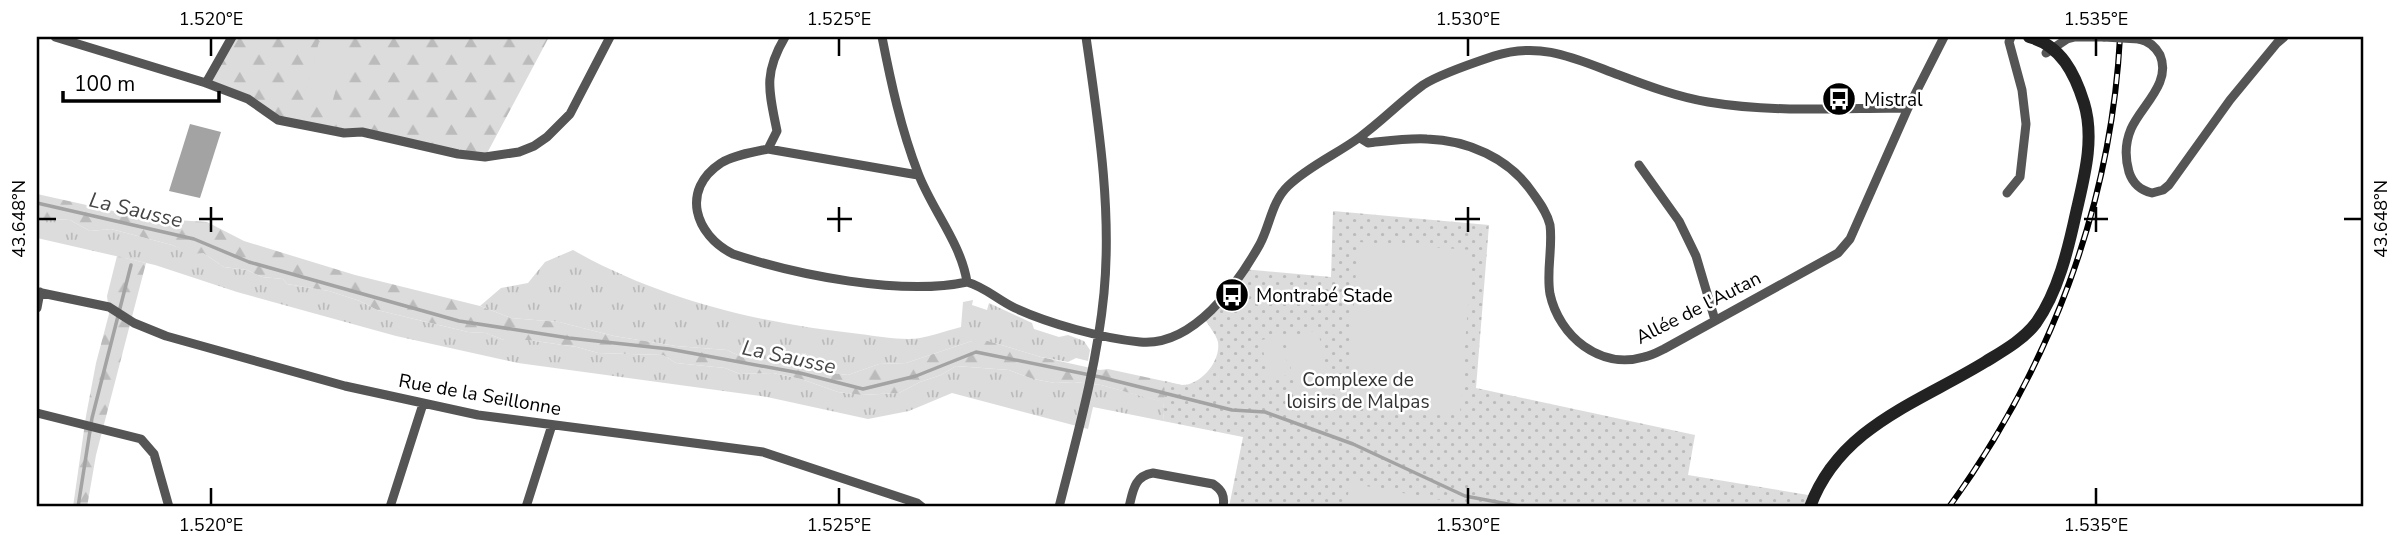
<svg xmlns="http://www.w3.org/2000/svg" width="2400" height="544" font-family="'Nunito Sans',sans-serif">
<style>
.grass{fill:url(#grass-tufts)}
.forest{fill:url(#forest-firs)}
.park{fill:url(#park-dots)}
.pitch{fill:#dcdcdc}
.water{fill:#a3a3a3}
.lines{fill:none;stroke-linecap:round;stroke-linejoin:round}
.stream{stroke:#a3a3a3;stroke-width:3.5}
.street{stroke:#555;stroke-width:9}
.secondary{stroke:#222;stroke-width:12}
.rail-casing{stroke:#000;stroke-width:6}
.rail{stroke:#fff;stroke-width:3.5;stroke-dasharray:10;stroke-linecap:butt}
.street-bridge{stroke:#555;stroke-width:9}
.ticks{fill:none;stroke:#000;stroke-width:2.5}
.labels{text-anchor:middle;stroke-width:5;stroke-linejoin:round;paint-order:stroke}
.poi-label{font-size:19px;fill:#000;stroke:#fff;text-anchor:start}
.street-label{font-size:19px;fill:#000;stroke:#fff}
.park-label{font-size:19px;fill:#333;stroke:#fff}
.water-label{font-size:21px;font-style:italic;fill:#444;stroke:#fff}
.neatline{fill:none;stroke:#000;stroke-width:2.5}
.ticks-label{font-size:18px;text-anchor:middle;fill:#000}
</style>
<defs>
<pattern id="grass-tufts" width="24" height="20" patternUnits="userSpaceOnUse" patternTransform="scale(1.75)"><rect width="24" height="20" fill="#dcdcdc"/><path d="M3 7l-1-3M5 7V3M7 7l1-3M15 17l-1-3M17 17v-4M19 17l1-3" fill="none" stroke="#bbb"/></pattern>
<pattern id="forest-firs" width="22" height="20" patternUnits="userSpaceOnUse" patternTransform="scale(1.75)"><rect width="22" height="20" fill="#dcdcdc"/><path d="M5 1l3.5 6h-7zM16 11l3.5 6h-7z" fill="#bbb"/></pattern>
<pattern id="park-dots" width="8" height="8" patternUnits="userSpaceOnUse" patternTransform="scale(1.75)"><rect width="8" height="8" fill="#dcdcdc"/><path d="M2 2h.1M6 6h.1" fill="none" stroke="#bbb" stroke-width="1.8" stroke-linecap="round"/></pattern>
</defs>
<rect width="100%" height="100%" fill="#fff"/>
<path class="grass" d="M37 218 70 220 90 231 111 229 172 245 192 253H203L224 267 247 270 262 277 283 279 287 284 329 291 360 301 377 310 468 332 486 333 504 340H528L577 347 598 353 663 355 676 363 725 368 740 374 773 373 801 379 838 392 861 395 899 393 920 382 941 375 956 366 1009 370 1033 379 1055 383 1074 382 1101 385 1164 402 1163 421 1093 407 1088 429 952 393 909 411 868 419 767 397 518 363 396 336 237 292 155 265 37 238Z
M573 250C659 299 762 324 860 334 876 336 893 339 908 339 925 339 945 331 961 327L963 302 973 300 972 305 987 310 989 303 1032 323 1034 329 1059 337 1068 335 1084 341 1090 350 1088 361 1076 358 1068 362 1041 357 988 341H972L906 363 879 364 848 375 832 373 805 353 778 360 746 359 727 350 676 346 614 336 559 322 511 318 480 306 501 288 528 283 545 262Z"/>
<path class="forest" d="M232 37H549L485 157 278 120 248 99 206 83Z
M37 194 145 218 207 222 244 241 355 275 480 306 511 318 559 322 614 336 676 346 727 350 746 359 778 360 805 353 832 373 848 375 879 364 906 363 972 341H988L1041 357 1100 370 1108 369 1182 385 1202 413 1101 385 1074 382 1055 383 1033 379 1009 370 956 366 941 375 920 382 899 393 861 395 838 392 801 379 773 373 740 374 725 368 676 363 663 355 598 353 577 347 528 340H504L486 333 468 332 377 310 360 301 329 291 287 284 283 279 262 277 247 270 224 267 203 253 192 254 172 245 111 229 90 231 70 220 37 218Z
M117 256 146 263 96 455 87 507H73L86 416 96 363 109 314 107 296Z"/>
<path class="park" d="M1333 211 1489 225 1476 388 1695 435 1688 475 1814 496 1810 507H1229L1243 437 1163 421 1165 381C1170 382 1177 385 1182 385 1201 385 1221 361 1218 342 1216 334 1208 325 1204 318L1243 269 1331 277Z"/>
<path class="pitch" d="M319 42 347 50 332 103 304 96Z
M1358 242 1472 250 1460 414 1347 406Z
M1318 330 1331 392 1298 399 1294 382 1322 375 1293 381 1285 337Z
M1281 336 1289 375 1269 379 1261 340Z
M1350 483 1477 507H1346Z"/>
<path class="water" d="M190 124 221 132 200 198 169 191Z"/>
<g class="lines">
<path class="stream" d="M37 203 194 239 249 262 459 321 569 338 669 349 800 373 863 389 916 376 976 352 1100 377 1232 410 1265 412 1353 444 1465 496 1524 507
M78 507 92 418 131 265"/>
<path class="street" d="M55 37 206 83 248 99 278 120 344 133 362 132 458 154 485 157 519 152 534 146 547 137 570 114 610 37
M785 37C763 74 769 91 777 131L768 149C753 152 734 155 721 163 680 190 695 235 733 254 797 275 901 296 967 282
M882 37C891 83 901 129 918 173 932 210 961 243 967 282
M2076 37H2104
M2139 39C2149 41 2155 46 2160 55 2172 83 2141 106 2131 129 2125 143 2125 158 2129 172 2133 184 2140 190 2152 193L2163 190 2169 185 2230 100 2277 43 2284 37
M2046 53 2067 39 2075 37
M206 83 232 37
M1360 138 1368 143C1387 141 1407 138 1427 139 1467 140 1509 158 1532 192 1539 202 1547 212 1550 225 1553 247 1546 272 1550 294 1559 336 1600 370 1644 357 1651 356 1658 352 1664 349L1838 253 1850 239 1908 108 1944 37
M768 149 918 175
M1639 165 1679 221 1696 256 1715 320
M2007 193 2020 177 2026 124 2022 90 2009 42 2011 37
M967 282C985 287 998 300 1015 308 1050 324 1101 338 1140 342 1193 347 1237 285 1260 244 1270 225 1272 201 1288 186 1309 166 1337 154 1360 137 1382 121 1401 101 1423 85 1438 75 1476 62 1494 56 1542 41 1576 59 1619 75 1648 86 1678 97 1708 102 1774 113 1841 108 1908 108
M37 292 109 307 134 323 166 336 345 386 478 415 763 452 917 503 922 507
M37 308 40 292
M37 413 141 439 154 454 169 507
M390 507 423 404
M526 507 552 425
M1059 507C1077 436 1097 366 1104 293 1112 208 1098 121 1086 37
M1129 507C1133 491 1134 476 1153 473L1213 484C1222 490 1225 496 1223 507"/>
<path class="secondary" d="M1810 507C1839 427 1918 403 1985 362 2003 351 2023 340 2036 323 2058 292 2068 250 2076 213 2084 178 2095 139 2084 103 2075 74 2061 45 2029 37"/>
<g class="rail-casing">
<path id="rail" d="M1949 507C2049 369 2111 208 2120 37"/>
</g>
<use href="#rail" class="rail"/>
<path class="street-bridge" d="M2104 37 2139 39"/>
</g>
<path class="ticks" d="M211 38V56M839 38V56M1468 38V56M2096 38V56M211 207V232M839 207V232M1468 207V232M2096 207V232M38 219H56M199 219H223M827 219H852M1455 219H1480M2084 219H2108M2344 219H2362M211 488V505M839 488V505M1468 488V505M2096 488V505"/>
<defs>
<g id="bus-disc" transform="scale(1.75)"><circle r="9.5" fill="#000" stroke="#fff"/><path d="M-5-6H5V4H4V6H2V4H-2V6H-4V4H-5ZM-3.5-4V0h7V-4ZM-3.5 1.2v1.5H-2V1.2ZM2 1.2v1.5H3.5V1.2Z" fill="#fff"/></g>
</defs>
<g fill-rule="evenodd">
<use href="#bus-disc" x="1839" y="99"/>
<use href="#bus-disc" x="1232" y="295"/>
</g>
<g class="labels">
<g class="poi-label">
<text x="1864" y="106">Mistral</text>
<text x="1256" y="302">Montrabé Stade</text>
</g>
<g class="street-label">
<text transform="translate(1698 307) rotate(-27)" y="7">Allée de l'Autan</text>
<text transform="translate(480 394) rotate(10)" y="7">Rue de la Seillonne</text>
</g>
<g class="park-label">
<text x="1358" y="386">Complexe de<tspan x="1358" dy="22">loisirs de Malpas</tspan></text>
</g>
<g class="water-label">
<text transform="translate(136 210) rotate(13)" y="7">La Sausse</text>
<text transform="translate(789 357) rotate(12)" y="7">La Sausse</text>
</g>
</g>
<rect width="2400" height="544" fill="none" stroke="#ffffff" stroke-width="77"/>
<path d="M63 91v10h156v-10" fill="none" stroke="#000000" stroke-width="3.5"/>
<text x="74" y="91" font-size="21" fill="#000000" stroke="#ffffff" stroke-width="5" paint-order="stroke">100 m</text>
<rect x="38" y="38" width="2324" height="467" class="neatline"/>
<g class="ticks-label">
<text x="211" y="25">1.520°E</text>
<text x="839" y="25">1.525°E</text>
<text x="1468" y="25">1.530°E</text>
<text x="2096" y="25">1.535°E</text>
<text transform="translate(19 219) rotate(-90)" y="6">43.648°N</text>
<text transform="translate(2381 219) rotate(-90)" y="6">43.648°N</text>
<text x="211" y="531">1.520°E</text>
<text x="839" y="531">1.525°E</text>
<text x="1468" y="531">1.530°E</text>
<text x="2096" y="531">1.535°E</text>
</g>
</svg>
